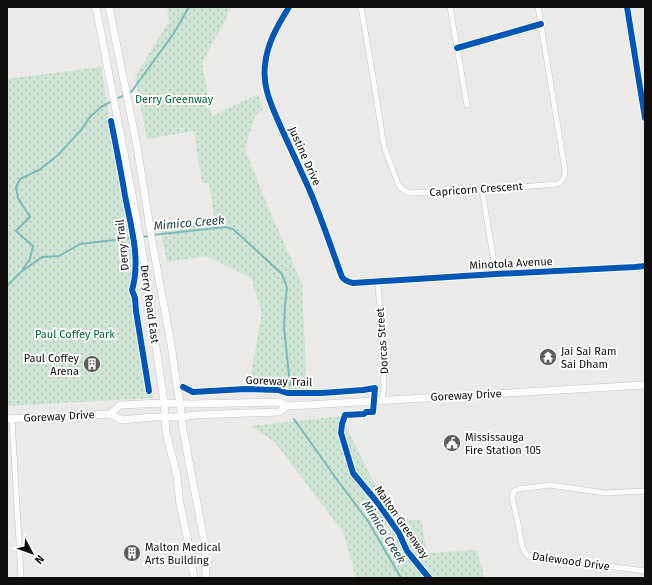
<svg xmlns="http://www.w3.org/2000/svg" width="652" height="585" font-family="'Fira Sans',sans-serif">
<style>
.green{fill:url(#green-dots)}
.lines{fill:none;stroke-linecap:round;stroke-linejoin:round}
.stream{stroke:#7eb9b9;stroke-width:2}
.minor-casing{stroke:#c7c6c4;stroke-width:6}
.secondary-casing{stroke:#c7c6c4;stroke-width:8}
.minor{stroke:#fcfcfc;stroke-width:5}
.secondary{stroke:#fcfcfc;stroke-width:7}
.cycleway-casing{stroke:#fff;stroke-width:8}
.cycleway{stroke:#0057b8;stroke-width:6}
.labels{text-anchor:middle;stroke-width:4;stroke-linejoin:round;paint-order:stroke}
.park-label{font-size:11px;fill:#016839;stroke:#fff}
.street-label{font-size:11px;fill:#0f0e0c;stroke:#fff}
.poi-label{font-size:11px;fill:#0f0e0c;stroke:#fff;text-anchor:start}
.water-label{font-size:12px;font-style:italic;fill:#214949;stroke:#fff}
</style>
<defs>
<pattern id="green-dots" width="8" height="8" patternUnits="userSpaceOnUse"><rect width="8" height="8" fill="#cee4d4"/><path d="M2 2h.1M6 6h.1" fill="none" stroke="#b0c2b5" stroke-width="1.8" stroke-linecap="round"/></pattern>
</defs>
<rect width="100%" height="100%" fill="#eceae8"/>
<path class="green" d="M170 7H232L202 63 212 116 258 94 263 109 255 116 245 149 273 219 302 283 307 391 248 390 262 312 251 278 206 256 167 262 160 229 214 217 209 183H202L194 131 147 139 135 77 169 21 167 10Z
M101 67 131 246 153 398 7 406V79Z
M341 416 392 519 421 520 427 553 476 550 485 578H356L343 532 274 441 251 426Z"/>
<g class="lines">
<path class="stream" d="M128 93 132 91 174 33 189 7
M116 99 125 95
M153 235 225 227 233 229 282 274 287 288 285 305 284 328 290 385
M23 269 30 259 33 246 16 231 30 217 18 198 16 187 20 179 39 170 58 155 81 130 90 117 101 107 112 101
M7 286 21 272 42 257 59 256 80 244 149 236
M294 419 338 481 368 521 401 578"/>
<g class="minor-casing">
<path id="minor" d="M289 7C278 25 267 43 265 65 262 89 274 111 283 132 293 154 303 175 312 196 323 223 332 250 342 277 345 281 348 282 353 283L496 274 635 267 645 266
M361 7 372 71 384 146 398 184 402 189 409 193 482 190 557 184C564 181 565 176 565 170L538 7
M450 7 467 105
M627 7 645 118
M457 48 541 24
M482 190 496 274
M378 282 384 385 382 400
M12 419 21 578
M645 491 605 493 550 485 519 489 514 491 512 498 518 523 522 546 525 552 528 556 535 558H548L645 571
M644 578 645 577"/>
</g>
<g class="secondary-casing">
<path id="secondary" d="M96 7 133 200 142 249 164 403 166 432 177 476 180 504 188 541 194 578
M109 7 137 146 153 247 171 344 177 387 180 403 183 430 205 545 206 578
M110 414 120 405 164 403 193 404 279 402 287 406
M7 419 110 414 122 420 153 417H182L195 415 279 412 287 406 307 405 645 385"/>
</g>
<use href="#minor" class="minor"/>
<use href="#secondary" class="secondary"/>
<g class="cycleway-casing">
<path id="cycleway" d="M289 7C278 25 267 43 265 65 262 89 274 111 283 132 293 154 303 175 312 196 323 223 332 250 342 277 345 281 348 282 353 283L496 274 635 267 645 266
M627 7 645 118
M457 48 541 24
M111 121C116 146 121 171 125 196 131 226 141 260 132 290L135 298 136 311 149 391
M183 387 193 392 245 389 278 390 287 393H322L363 390 375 388 373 412H366L364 414 345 415 342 424 341 433 353 473 377 502 399 533 407 551 429 578"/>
</g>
<use href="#cycleway" class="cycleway"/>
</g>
<defs>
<g id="temple-disc" transform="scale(0.9)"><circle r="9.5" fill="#5c5b59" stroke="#fff"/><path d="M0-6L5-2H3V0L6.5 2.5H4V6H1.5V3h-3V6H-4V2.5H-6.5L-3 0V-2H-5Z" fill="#fff"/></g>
<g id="building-disc" transform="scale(0.9)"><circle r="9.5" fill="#5c5b59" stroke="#fff"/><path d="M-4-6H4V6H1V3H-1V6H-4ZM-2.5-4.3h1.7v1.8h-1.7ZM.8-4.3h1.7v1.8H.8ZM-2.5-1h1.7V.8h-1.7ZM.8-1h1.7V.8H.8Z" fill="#fff"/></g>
<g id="civic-disc" transform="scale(0.9)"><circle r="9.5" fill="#5c5b59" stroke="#fff"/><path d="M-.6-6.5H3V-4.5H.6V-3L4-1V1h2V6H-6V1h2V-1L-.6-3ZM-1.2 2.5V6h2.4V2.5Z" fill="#fff"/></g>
</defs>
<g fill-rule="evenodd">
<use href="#temple-disc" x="548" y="357"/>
<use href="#building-disc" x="92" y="364"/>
<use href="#civic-disc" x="452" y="443"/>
<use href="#building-disc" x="132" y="553"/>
</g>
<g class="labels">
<g class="park-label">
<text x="174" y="103">Derry Greenway</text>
<text x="75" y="338">Paul Coffey Park</text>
</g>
<g class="street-label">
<text transform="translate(305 156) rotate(66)" y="4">Justine Drive</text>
<text transform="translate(476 189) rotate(-4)" y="4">Capricorn Crescent</text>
<text transform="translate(122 245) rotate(-96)" y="4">Derry Trail</text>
<text transform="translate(511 263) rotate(-3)" y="4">Minotola Avenue</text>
<text transform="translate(150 304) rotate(82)" y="4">Derry Road East</text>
<text transform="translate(382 341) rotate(-94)" y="4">Dorcas Street</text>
<text transform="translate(279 381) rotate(2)" y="4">Goreway Trail</text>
<text transform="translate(466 395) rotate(-3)" y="4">Goreway Drive</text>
<text transform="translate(59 416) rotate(-3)" y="4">Goreway Drive</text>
<text transform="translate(402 522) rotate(55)" y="4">Malton Greenway</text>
<text transform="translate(571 561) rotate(8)" y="4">Dalewood Drive</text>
</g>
<g class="poi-label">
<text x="561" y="355">Jai Sai Ram<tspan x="561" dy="13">Sai Dham</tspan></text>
<text x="79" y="362" text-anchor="end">Paul Coffey<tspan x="79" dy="13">Arena</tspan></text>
<text x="465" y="441">Mississauga<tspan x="465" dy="13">Fire Station 105</tspan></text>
<text x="145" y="551">Malton Medical<tspan x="145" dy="13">Arts Building</tspan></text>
</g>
<g class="water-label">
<text transform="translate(189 223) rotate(-5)" y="4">Mimico Creek</text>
<text transform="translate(384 532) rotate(58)" y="4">Mimico Creek</text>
</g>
</g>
<rect width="652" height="585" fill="none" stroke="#0f0e0c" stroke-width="16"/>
<g transform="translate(32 553) rotate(131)" stroke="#ffffff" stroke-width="3" paint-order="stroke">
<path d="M0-3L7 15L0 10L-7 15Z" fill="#0f0e0c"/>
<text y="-6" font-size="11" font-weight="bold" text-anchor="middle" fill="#0f0e0c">N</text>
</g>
</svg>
